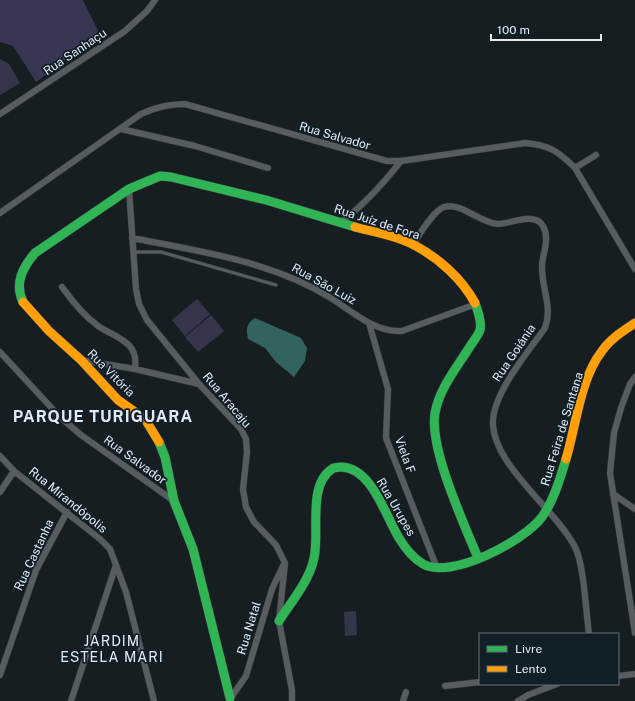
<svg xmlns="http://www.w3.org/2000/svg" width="635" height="701" font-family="'Public Sans',sans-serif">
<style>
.green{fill:#37354c}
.forest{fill:#393654}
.water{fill:#32635e}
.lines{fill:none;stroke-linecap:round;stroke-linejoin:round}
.lane-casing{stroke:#34393d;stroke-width:4}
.street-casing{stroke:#34393d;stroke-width:7}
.fast-casing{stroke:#34393d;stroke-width:10}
.slow-casing{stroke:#34393d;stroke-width:10}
.lane{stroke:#565c60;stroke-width:3}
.street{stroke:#565c60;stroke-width:6}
.fast{stroke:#30b455;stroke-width:9}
.slow{stroke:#ff9f0a;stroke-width:9}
.labels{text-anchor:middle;stroke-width:3.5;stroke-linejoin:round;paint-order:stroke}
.street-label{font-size:12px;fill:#e3ebf2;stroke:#111f27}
.quarter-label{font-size:14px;letter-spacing:1px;fill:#e3ebf2;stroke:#111f27}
.district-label{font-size:16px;font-weight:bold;letter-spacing:1px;fill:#e3ebf2;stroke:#111f27}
</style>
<rect width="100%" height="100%" fill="#161e22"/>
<path class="green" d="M0 59 9 64 20 83 0 95Z
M197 299 210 314 185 336 172 320Z
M211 315 224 331 198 352 185 337Z
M356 611 357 635 345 636 344 612Z"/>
<path class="forest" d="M0 0H83L100 35 36 82 13 46 0 42Z"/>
<path class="water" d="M255 318 301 338 307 348 305 361 294 377 276 362 265 348 248 339C246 329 246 324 255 318Z"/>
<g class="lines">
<g class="lane-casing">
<path id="lane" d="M133 252H161L276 285"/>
</g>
<g class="street-casing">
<path id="street" d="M0 114 125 31 147 11 155 0
M121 129 195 146 268 168
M575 168 596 155
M129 189 136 289 139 304 147 320 199 384 241 429 246 439 247 452 243 489 246 507 254 522 276 545 285 563 279 621 292 690V701
M0 213 141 114C156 107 168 104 185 104L387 161H401L525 143C549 145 558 151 575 168L635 269
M341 222C365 204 383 184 401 161
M132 238C198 251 271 261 329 297 352 311 375 333 402 331L476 304
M413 244C420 234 433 211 444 207 462 202 479 223 498 224 511 224 534 211 543 226 550 238 543 253 542 265 541 287 553 306 545 328 528 352 491 395 493 425 495 452 518 476 534 495 548 511 565 528 575 547 584 564 586 613 589 634
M62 287C72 301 83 315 98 326 116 338 139 341 135 369
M369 323 388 389 386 438 437 568
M0 352 60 417 81 435 174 501
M81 360 135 369 199 384
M635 377 630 384 621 408 614 433 610 473 635 633
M0 456 14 471 100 539 110 549 126 592 154 701
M0 492 14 471
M613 494 635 509
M0 675 36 570 67 512
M618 676 635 674
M445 686 480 682
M230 699 246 676 272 589 283 566
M71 701 116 565
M403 701 406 692
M518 701 528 695 557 684"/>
</g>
<g class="fast-casing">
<path id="fast" d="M23 302C14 283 23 267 35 253L129 189 160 176 171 177 266 200 355 227
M475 303C478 311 482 322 480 330 478 336 472 343 469 348 456 368 439 390 435 413 429 448 464 524 478 558
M159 442 165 457 174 501 193 549 230 698
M279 621C291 602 310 580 314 558 320 533 307 485 332 469 334 467 337 468 340 467 371 466 385 515 399 538 405 548 413 558 423 564 451 580 524 541 542 517 554 500 560 479 566 459"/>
</g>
<g class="slow-casing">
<path id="slow" d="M355 227C373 232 398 236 414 245 439 258 462 279 475 303
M23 302 49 331 81 360 118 400 145 419 159 442
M566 459C576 426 580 379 602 351 610 339 623 331 635 323"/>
</g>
<use href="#lane" class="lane"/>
<use href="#street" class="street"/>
<use href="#fast" class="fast"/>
<use href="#slow" class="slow"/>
</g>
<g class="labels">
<g class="street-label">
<text transform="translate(75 52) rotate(-34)" y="4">Rua Sanhaçu</text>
<text transform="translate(335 136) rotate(16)" y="4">Rua Salvador</text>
<text transform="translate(377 222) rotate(18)" y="4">Rua Juíz de Fora</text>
<text transform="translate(324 284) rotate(29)" y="4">Rua São Luiz</text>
<text transform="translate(514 353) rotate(-56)" y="4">Rua Goiânia</text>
<text transform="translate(111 373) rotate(45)" y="4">Rua Vitória</text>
<text transform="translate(227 400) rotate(50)" y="4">Rua Aracaju</text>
<text transform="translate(562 429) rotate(-73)" y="4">Rua Feira de Santana</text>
<text transform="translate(405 455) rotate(70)" y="4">Viela F</text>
<text transform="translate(135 460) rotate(36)" y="4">Rua Salvador</text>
<text transform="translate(68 500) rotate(39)" y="4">Rua Mirandópolis</text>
<text transform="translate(396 507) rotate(60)" y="4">Rua Urupes</text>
<text transform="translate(34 555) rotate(-65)" y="4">Rua Castanha</text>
<text transform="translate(249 628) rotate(-73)" y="4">Rua Natal</text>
</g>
<g class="quarter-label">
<text x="112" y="646">JARDIM<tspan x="112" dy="16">ESTELA MARI</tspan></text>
</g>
<g class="district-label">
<text x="103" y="422">PARQUE TURIGUARA</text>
</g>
</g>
<rect x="479" y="633" width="140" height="52" fill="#111f27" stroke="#657178"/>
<rect x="487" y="646" width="20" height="6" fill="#30b455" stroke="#657178"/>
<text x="515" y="653" font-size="12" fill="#e3ebf2">Livre</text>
<rect x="487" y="666" width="20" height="6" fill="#ff9f0a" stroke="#657178"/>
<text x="515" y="673" font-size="12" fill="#e3ebf2">Lento</text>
<path d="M491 34v6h110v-6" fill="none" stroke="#e3ebf2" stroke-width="2"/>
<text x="497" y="34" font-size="12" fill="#e3ebf2" stroke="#111f27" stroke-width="3" paint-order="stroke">100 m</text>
</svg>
